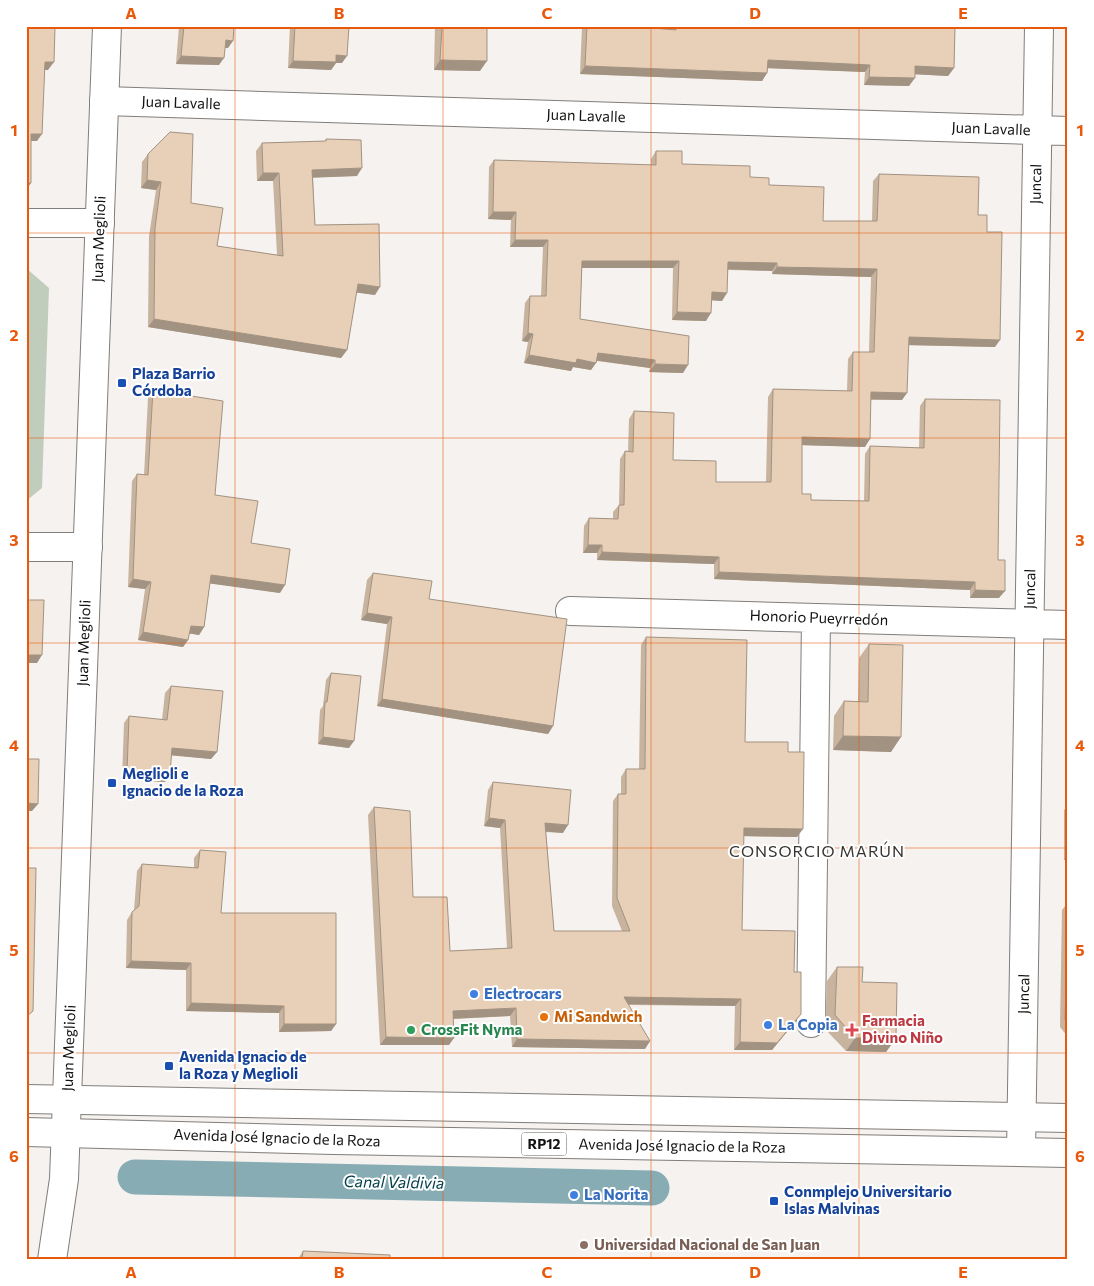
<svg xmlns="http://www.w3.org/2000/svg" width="1094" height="1286" font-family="Commissioner,sans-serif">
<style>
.green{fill:#c0cdbc}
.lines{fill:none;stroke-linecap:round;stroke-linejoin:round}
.canal{stroke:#87acb4;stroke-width:35}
.minor-casing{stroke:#807d7a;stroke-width:30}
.secondary-casing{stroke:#807d7a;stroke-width:30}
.primary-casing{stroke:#807d7a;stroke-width:30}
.minor{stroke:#fff;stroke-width:28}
.secondary{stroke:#fff;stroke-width:28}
.primary{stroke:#fff;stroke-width:28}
.wall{fill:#c8b39e}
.shaded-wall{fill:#a29281}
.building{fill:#e8d0b8;stroke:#a29281}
.grid{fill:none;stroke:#e8590c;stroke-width:1;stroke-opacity:0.55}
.transit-dot{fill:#1a4fb4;stroke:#fff;stroke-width:2}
.shop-dot{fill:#3f7fe0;stroke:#fff;stroke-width:2}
.food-dot{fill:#e8710a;stroke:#fff;stroke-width:2}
.leisure-dot{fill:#2e9e5b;stroke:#fff;stroke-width:2}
.health-dot{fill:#e0444e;stroke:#fff;stroke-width:2}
.education-dot{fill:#8d6e63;stroke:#fff;stroke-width:2}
.labels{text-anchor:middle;stroke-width:4;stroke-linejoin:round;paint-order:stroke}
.shield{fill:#fff;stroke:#5a5a59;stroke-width:1}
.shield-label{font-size:14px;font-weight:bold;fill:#141312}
.street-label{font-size:15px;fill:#141312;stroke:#fff}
.transit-label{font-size:15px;font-weight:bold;fill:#164399;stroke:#fff;text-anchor:start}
.shop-label{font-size:15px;font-weight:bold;fill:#366cbe;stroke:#fff;text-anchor:start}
.food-label{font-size:15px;font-weight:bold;fill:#c56008;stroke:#fff;text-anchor:start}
.health-label{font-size:15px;font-weight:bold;fill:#be3a42;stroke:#fff;text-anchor:start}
.leisure-label{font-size:15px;font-weight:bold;fill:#27864d;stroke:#fff;text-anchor:start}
.education-label{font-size:15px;font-weight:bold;fill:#785e54;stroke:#fff;text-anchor:start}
.neighbourhood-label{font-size:16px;letter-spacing:1px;fill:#363431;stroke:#fff}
.water-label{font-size:16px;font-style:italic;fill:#034049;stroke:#fff}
.neatline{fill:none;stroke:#e8590c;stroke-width:2}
.grid-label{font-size:16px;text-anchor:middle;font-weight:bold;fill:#e8590c}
</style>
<rect width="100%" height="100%" fill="#f5f2ef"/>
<path class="green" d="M26 268 49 288 42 488 26 501Z"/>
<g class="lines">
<path class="canal" d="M135 1177 652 1188"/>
<g class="minor-casing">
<path id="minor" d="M104 101 1068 131
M26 223H100
M26 547H88
M570 611 1068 625
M811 1023 816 618
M1021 1152 1039 26"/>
</g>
<g class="secondary-casing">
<path id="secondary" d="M52 1260 64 1179 107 26"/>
</g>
<g class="primary-casing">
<path id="primary" d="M26 1099 1068 1118
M26 1132 334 1140 1068 1153"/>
</g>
<use href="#minor" class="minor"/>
<use href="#secondary" class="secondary"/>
<use href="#primary" class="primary"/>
</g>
<path class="wall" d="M179 26H234L228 48H225L219 65 176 64Z
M290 26H349L342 63H336L331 70 288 68Z
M435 26H487L480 71 434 70Z
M582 26H640L641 27 671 29 672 26H955L954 68 948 76 915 74 909 86 864 85 865 72 768 68 767 73 762 81 580 74Z
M326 139 357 176 313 177 315 225 375 295 356 292 347 350 341 358 148 327 149 236 156 190 141 188 142 162 148 154 191 203 217 246 277 255 273 181H257L256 151 262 143 325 141Z
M656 151 682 164 750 177 769 185 823 221H872L873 181 879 174 978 215 987 232 995 347 908 345 902 400H871L865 447 802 445V494L811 500 864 501 865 454 870 446 919 448 920 406 925 399 998 560 999 598H970V590L714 579V564L597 560V553H583L584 526 589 518 613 519V512L619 505 620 459 625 451 628 452 629 419 634 411 673 460 716 482H766L768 397 773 389 847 391 848 359 853 352H869L871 277 772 274V271L728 270 722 301 712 300 706 321 672 320 673 268H582L580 319 683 373 649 372 650 368 597 361 591 370 573 367 571 371 524 363 528 342 522 341 525 303 530 296H541L543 247H510L511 220 488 219 489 167 494 160 651 165V159Z
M153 390 215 495 251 543 280 593 210 583 204 627 199 635 189 633 188 640 183 647 138 640 145 589 128 587 132 481 137 474 144 475 148 398Z
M373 573 429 599 553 726 548 734 377 706 387 624 361 620 367 580Z
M646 637 745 742 788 752 797 837 743 836 742 930 794 972 795 1022 772 1050H734L735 1006 628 1005 650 1041 645 1049 512 1047 510 1016 453 1019 449 1045H380L368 815 374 807 413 897 450 951 507 948 500 828 484 826 488 790 493 782 563 833 546 832 554 931H622L612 906 613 801 618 794H621V777L626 769H639L641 645Z
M869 644 891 752 833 750 834 716 844 701H858L859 658Z
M331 673 349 748 318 744 320 710 323 706 326 680Z
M1067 678H1068V736H1066Z
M171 686 217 752 211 759 172 755 165 782 122 779 124 723 129 716 162 720 165 693Z
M1068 805V860H1064V810Z
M200 850 221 913 336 1024 331 1031 279 1032V1013L186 1011V970L126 968 127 920 132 912 134 910 137 871 142 864 194 868V858Z
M1068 902V1037L1060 1027 1062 910Z
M837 967 862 982 896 1038 886 1052 846 1051 825 1029 827 981Z
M303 1251 390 1260H297Z"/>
<path class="shaded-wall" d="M226 40 233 41 228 48 221 47Z
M336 55 347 56 342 63H336L331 70 288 68 293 61Z
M181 56 224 58 219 65 176 64Z
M440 60 487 61 480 71 434 70Z
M768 60 870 65 865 72 762 68Z
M45 62H54L48 70H39Z
M585 66 767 73 762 81 580 74Z
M915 66 954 68 948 76 909 74Z
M869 77 915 78 909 86 864 85Z
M31 134H42L37 141H26Z
M362 168 357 176 307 178 312 170Z
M263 173H279L273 181H257Z
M147 180 161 182 156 190 141 188Z
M26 183H31L26 190Z
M493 212H516L511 220 488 219Z
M515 240H548L543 247H510Z
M582 261H679L673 268H577Z
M728 262 777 263 772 271 722 269Z
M777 267 877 269 871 277 772 274Z
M358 284 380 287 375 295 352 292Z
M712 292 727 293 722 301 706 300Z
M677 312 711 313 706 321 672 320Z
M154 319 347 350 341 358 148 327Z
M528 333 533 334 528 342 522 341Z
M909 337 1000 340 995 347 903 345Z
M598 353 655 360 650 368 593 360Z
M529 355 577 359 596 363 591 370 573 367 571 371 524 363Z
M655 364 688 365 683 373 649 372Z
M871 392 907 393 902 400 866 399Z
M802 437 870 439 865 447 797 445Z
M588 545H602L597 553H583Z
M602 552 719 557 714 564 597 560Z
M719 572 975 582 970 590 714 579Z
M211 575 285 585 280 593 206 583Z
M133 579 151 582 145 589 128 587Z
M975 590 1005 591 999 598H970Z
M367 613 392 617 387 624 361 620Z
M191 626 204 627 199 635 186 633Z
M143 632 188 640 183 647 138 640Z
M26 655H42L37 663H26Z
M382 699 553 726 548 734 377 706Z
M843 736 901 737 891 752 833 750Z
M323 737 354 741 349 748 318 744Z
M172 748 217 752 211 759 167 755Z
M127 772 170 774 165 782 122 779Z
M27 803 38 804 32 811H26Z
M489 818 505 820 500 828 484 826Z
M545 823 568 825 563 833 540 831Z
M744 828 803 829 797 837 738 836Z
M1068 854V860H1064Z
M131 961 191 963 186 970 126 968Z
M624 997 741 999 735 1006 618 1004Z
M191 1003 284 1006 279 1013 186 1011Z
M516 1008 510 1016 448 1019 453 1011Z
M801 1014 795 1022 772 1050H734L740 1042Z
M284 1024H336L331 1031 279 1032Z
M386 1037 454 1038 449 1045H380Z
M855 1038H896L886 1052 846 1051Z
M517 1039 650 1041 645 1049 512 1047Z"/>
<path class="building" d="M26 26H55L54 62H45L42 134H31V183H26Z
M184 26H234L233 41 226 40 224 58 181 56Z
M295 26H349L347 56 336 55V62L293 61Z
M442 26H487V61L440 60Z
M587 26H640L641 27 676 30V26H955L954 68 915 66V78L869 77 870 65 768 60 767 73 585 66Z
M170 132 193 134 191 203 223 208 217 246 283 256 279 173H263L262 143 326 141V139L361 140 362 168 312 170 315 225 379 224 380 287 358 284 347 350 154 319 155 228 161 182 147 180 148 154Z
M656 151H682V164L750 166V177L769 178V185L824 187 823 221H877L879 174 979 177 978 215H987V232H1002L1000 340 909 337 907 393 871 392 870 439 802 437V494H811V500L869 501 870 446 924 448 925 399 1000 400 998 560H1005V591L975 590V582L719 572V557L602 552V545H588L589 518 618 519 619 505H624L625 451 633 452 634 411 674 413 673 460 716 461V482H771L773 389 852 391 853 352H874L877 269 777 267V263L728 262 727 293 712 292 711 313 677 312 679 261H582L580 319 689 336 688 365 655 364V360L598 353 596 363 577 359 576 363 529 355 533 334 528 333 530 296H546L548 240H515L516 212H493L494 160 656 165Z
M153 390 223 401 215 495 258 501 251 543 290 549 285 585 211 575 204 627 191 626 188 640 143 632 151 582 133 579 137 474 148 475Z
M373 573 432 581 429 599 567 619 553 726 382 699 392 617 367 613Z
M26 600H44L42 655H26Z
M646 637 747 640 745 742H788V752H804L803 829 744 828 742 930 795 931 794 972H801V1014L777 1043 740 1042 741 999 624 997 650 1041 517 1039 516 1008 453 1011 454 1038 386 1037 374 807 410 811 413 897H447L450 951 512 948 505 820 489 818 493 782 571 790 568 825 545 823 554 931H630L617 898 618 794H626V769H645Z
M869 644 903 645 901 737 843 736 844 701 868 702Z
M331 673 361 676 354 741 323 737 325 702H327Z
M171 686 223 691 217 752 172 748 170 774 127 772 129 716 167 720Z
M26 759H39L38 804 27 803 26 815Z
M200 850 226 852 221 913H336V1024H284V1006L191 1003V963L131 961 132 912 139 906 142 864 198 868Z
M26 868H36L33 1011 26 1017Z
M1068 902V1022L1065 1020Z
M837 967H863L862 982 897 983 896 1038H855L835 1015Z
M303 1251 390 1255V1260H302Z"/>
<path class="grid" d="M235 26V1260M443 26V1260M651 26V1260M859 26V1260M26 233H1068M26 438H1068M26 643H1068M26 848H1068M26 1053H1068"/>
<g class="transit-dot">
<rect x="117" y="378" width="10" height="10" rx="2.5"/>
<rect x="107" y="778" width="10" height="10" rx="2.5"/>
<rect x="164" y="1061" width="10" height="10" rx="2.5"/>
<rect x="769" y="1196" width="10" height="10" rx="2.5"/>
</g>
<g class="shop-dot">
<circle cx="474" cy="994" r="5"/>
<circle cx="768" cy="1025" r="5"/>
<circle cx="574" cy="1195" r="5"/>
</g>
<circle class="food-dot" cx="544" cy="1017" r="5"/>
<circle class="leisure-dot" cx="411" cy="1030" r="5"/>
<path class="health-dot" d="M849.5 1022.5h5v5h5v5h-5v5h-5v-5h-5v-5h5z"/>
<circle class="education-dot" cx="584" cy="1245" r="5"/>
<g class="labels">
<rect class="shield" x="521.5" y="1132.5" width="45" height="23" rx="4"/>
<g class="shield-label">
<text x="544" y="1149">RP12</text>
</g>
<g class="street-label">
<text transform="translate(181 103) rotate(2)" y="5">Juan Lavalle</text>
<text transform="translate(586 116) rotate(2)" y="5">Juan Lavalle</text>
<text transform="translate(991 129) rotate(2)" y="5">Juan Lavalle</text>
<text transform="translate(1036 184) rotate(-89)" y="5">Juncal</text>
<text transform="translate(99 239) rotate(-88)" y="5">Juan Meglioli</text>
<text transform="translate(1030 589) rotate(-89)" y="5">Juncal</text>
<text transform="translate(819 618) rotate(2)" y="5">Honorio Pueyrredón</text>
<text transform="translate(84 643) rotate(-88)" y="5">Juan Meglioli</text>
<text transform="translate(1024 994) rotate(-89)" y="5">Juncal</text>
<text transform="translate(69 1048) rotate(-88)" y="5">Juan Meglioli</text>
<text transform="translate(277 1138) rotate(2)" y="5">Avenida José Ignacio de la Roza</text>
<text transform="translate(682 1146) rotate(1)" y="5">Avenida José Ignacio de la Roza</text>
</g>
<g class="transit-label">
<text x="132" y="379">Plaza Barrio<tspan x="132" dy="17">Córdoba</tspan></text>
<text x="122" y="779">Meglioli e<tspan x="122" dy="17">Ignacio de la Roza</tspan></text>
<text x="179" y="1062">Avenida Ignacio de<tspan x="179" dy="17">la Roza y Meglioli</tspan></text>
<text x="784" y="1197">Conmplejo Universitario<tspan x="784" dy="17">Islas Malvinas</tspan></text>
</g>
<g class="shop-label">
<text x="484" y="999">Electrocars</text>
<text x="778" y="1030">La Copia</text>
<text x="584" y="1200">La Norita</text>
</g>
<g class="food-label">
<text x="554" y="1022">Mi Sandwich</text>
</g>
<g class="health-label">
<text x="862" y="1026">Farmacia<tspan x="862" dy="17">Divino Niño</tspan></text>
</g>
<g class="leisure-label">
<text x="421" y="1035">CrossFit Nyma</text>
</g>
<g class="education-label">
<text x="594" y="1250">Universidad Nacional de San Juan</text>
</g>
<g class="neighbourhood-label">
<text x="817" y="857">CONSORCIO MARÚN</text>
</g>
<g class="water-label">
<text transform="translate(394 1182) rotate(1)" y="6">Canal Valdivia</text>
</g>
</g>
<rect width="1094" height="1286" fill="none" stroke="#ffffff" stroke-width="55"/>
<rect x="28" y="28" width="1038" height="1230" class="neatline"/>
<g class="grid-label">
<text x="131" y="19">A</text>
<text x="339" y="19">B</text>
<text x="547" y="19">C</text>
<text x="755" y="19">D</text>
<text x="963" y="19">E</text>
<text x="14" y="136">1</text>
<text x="1080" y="136">1</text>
<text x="14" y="341">2</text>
<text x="1080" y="341">2</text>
<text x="14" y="546">3</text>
<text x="1080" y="546">3</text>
<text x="14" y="751">4</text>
<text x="1080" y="751">4</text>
<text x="14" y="956">5</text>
<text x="1080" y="956">5</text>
<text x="14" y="1162">6</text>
<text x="1080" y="1162">6</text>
<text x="131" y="1278">A</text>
<text x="339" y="1278">B</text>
<text x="547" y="1278">C</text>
<text x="755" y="1278">D</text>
<text x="963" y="1278">E</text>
</g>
</svg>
